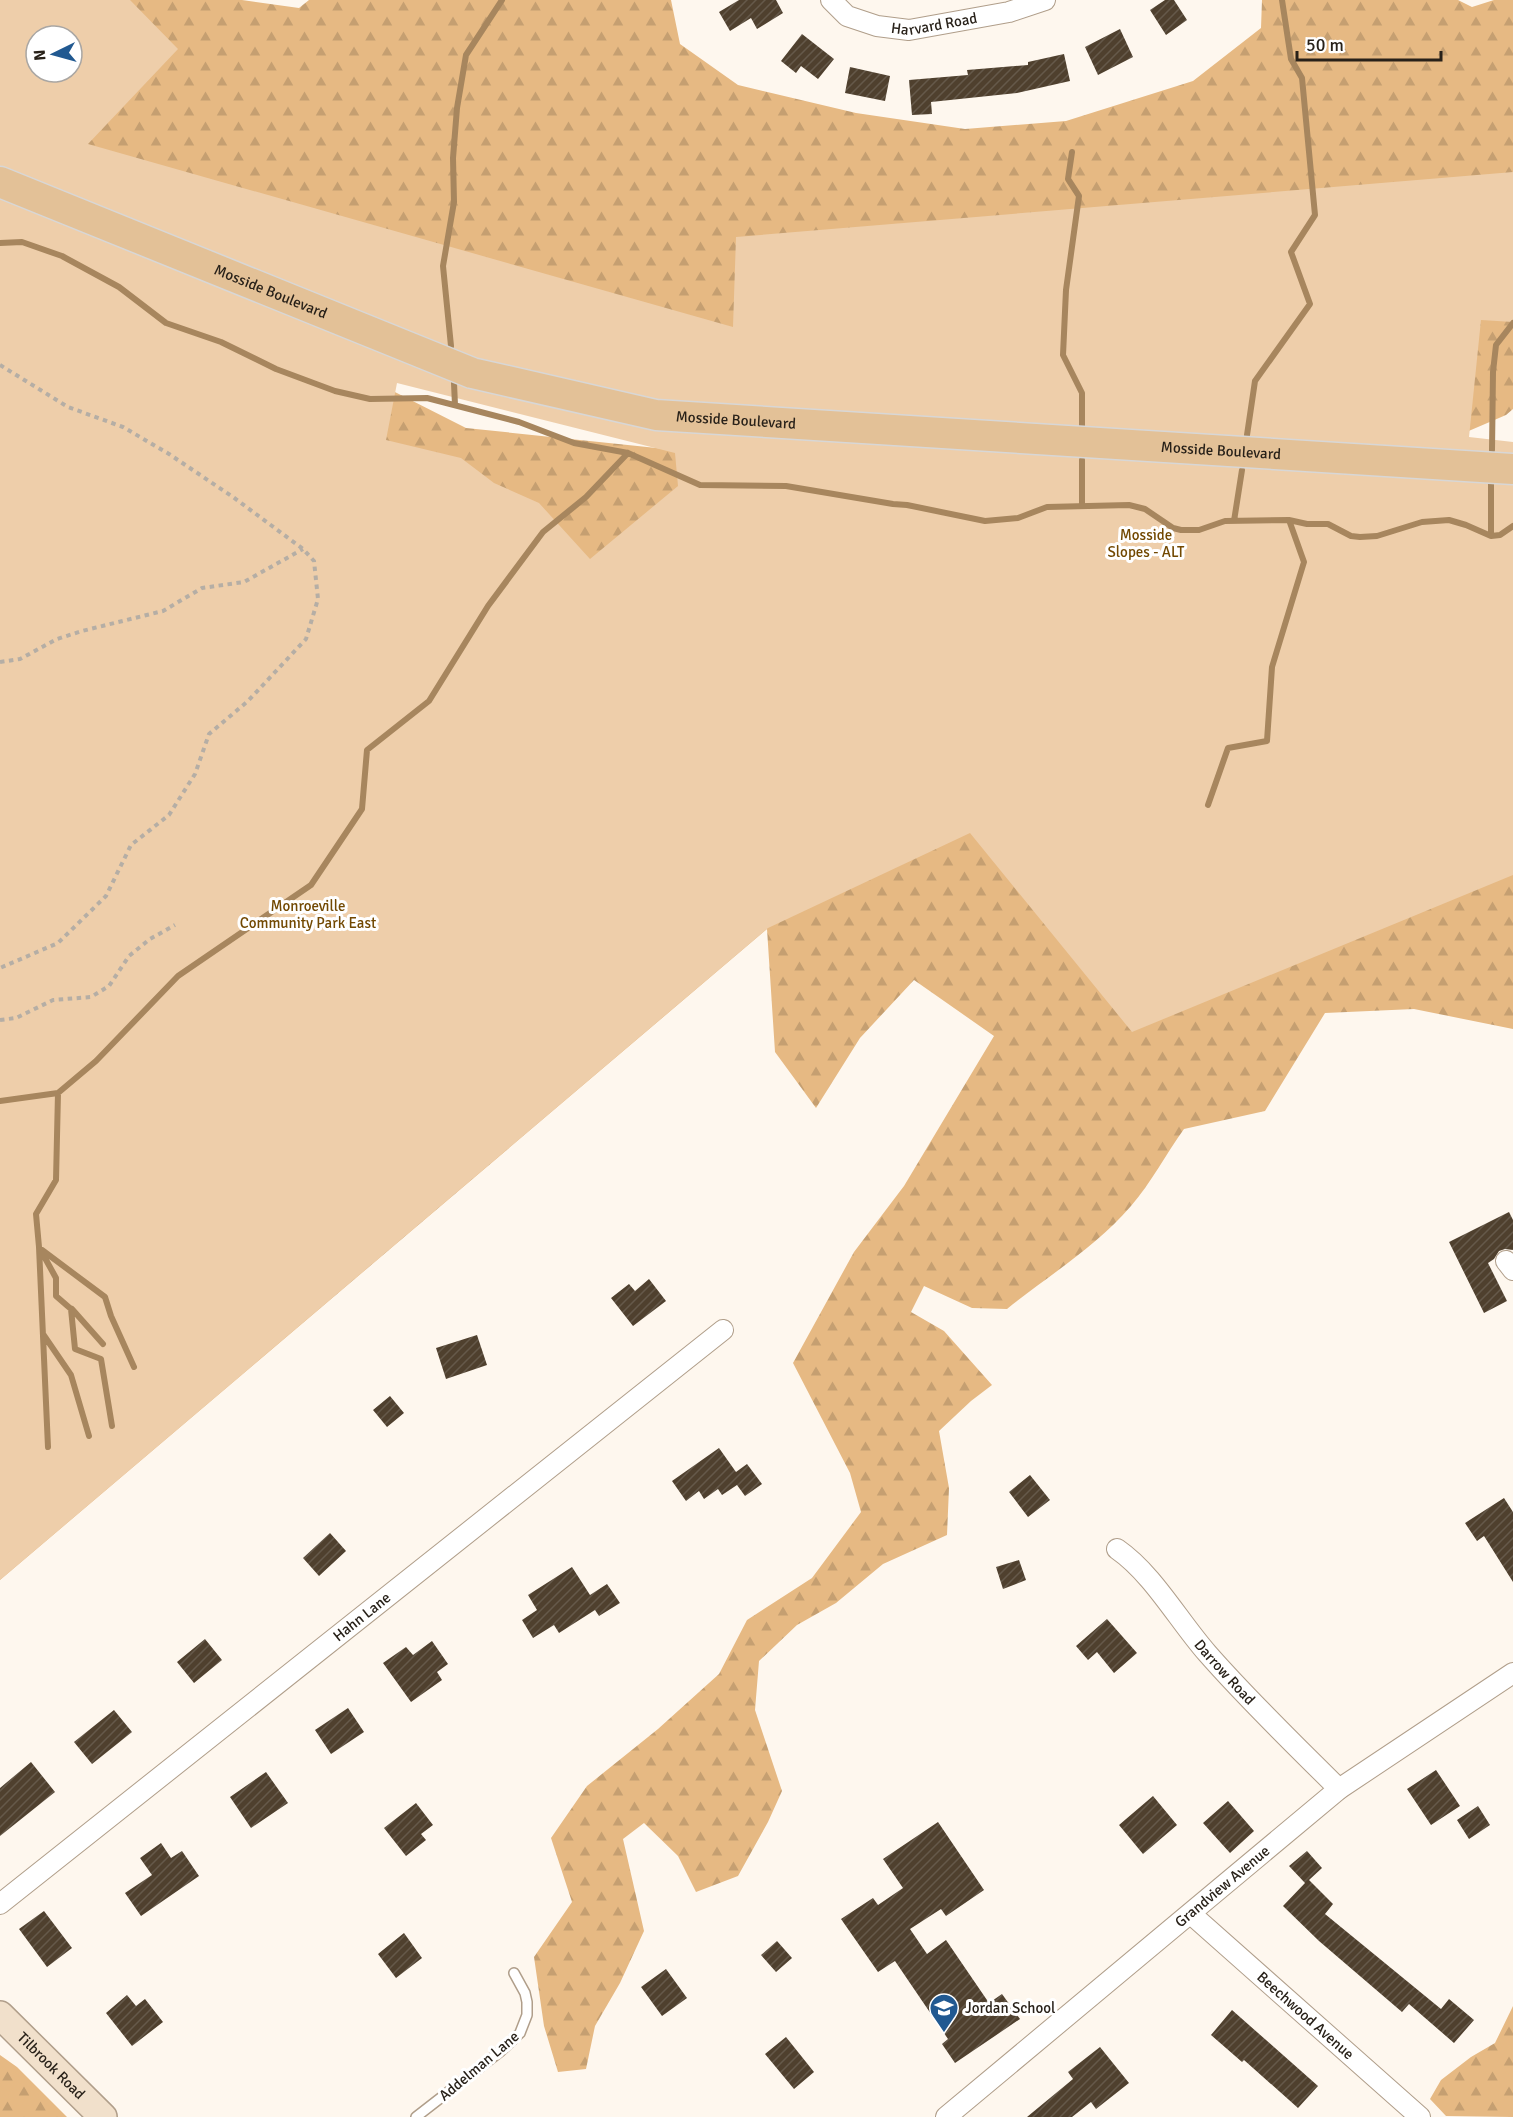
<svg xmlns="http://www.w3.org/2000/svg" width="1513" height="2117" font-family="Signika,sans-serif">
<style>
.forest{fill:url(#forest-firs);fill-rule:evenodd}
.park{fill:#eeceaa;fill-rule:evenodd}
.lines{fill:none;stroke-linecap:round;stroke-linejoin:round}
.stream{stroke:#a7865e;stroke-width:6}
.building{fill:url(#building-hatch)}
.lane-casing{stroke:#b09e8a;stroke-width:12}
.street-casing{stroke:#b09e8a;stroke-width:22}
.secondary-casing{stroke:#b09e8a;stroke-width:30}
.primary-casing{stroke:#d8d7d6;stroke-width:33}
.path{stroke:#b5aea5;stroke-width:4;stroke-dasharray:4.5 4.5;stroke-linecap:butt}
.lane{stroke:#fff;stroke-width:9}
.street{stroke:#fff;stroke-width:20}
.secondary{stroke:#f1e0cb;stroke-width:27}
.primary{stroke:#e3c197;stroke-width:30}
.labels{text-anchor:middle;stroke-width:6;stroke-linejoin:round;paint-order:stroke}
.street-label{font-size:15px;fill:#282119;stroke:#fff}
.park-label{font-size:15px;fill:#724801;stroke:#fff}
.poi-label{font-size:15px;fill:#282119;stroke:#fff;text-anchor:start}
</style>
<defs>
<pattern id="forest-firs" width="22" height="20" patternUnits="userSpaceOnUse" patternTransform="scale(1.5)"><rect width="22" height="20" fill="#e6b983"/><path d="M5 1l3.5 6h-7zM16 11l3.5 6h-7z" fill="#c59f71"/></pattern>
<pattern id="building-hatch" width="6" height="6" patternUnits="userSpaceOnUse" patternTransform="scale(1.5)"><rect width="6" height="6" fill="#4f402e"/><path d="M-1 1l2-2M0 6l6-6M5 7l2-2" fill="none" stroke="#65594a"/></pattern>
</defs>
<rect width="100%" height="100%" fill="#fef7ee"/>
<path class="forest" d="M0 0H242L299 8 309 0H671L680 44 738 85 856 113 965 129 1066 121 1193 81 1261 28 1262 0H1458L1472 7 1494 0H1513V409L1506 415 1450 439 1012 410 26 159ZM36 36H72V72H36Z
M0 214 308 348 466 428 714 454 1513 496V1029L1414 1009 1325 1013 1265 1111 1184 1129C1166 1154 1151 1183 1131 1206 1096 1247 1049 1275 1007 1309L972 1308 924 1286 911 1312 944 1331 992 1385 971 1401 939 1431 949 1488 947 1535 883 1564 836 1603 797 1625 759 1661 755 1710 782 1791 768 1822 738 1876 696 1892 678 1856 644 1823 623 1839 644 1931 620 1983 595 2026 586 2069 558 2072 544 2026 534 1957 572 1902 551 1838 587 1786 658 1729 719 1674 747 1620 812 1578 861 1512 850 1473 793 1363 854 1252 904 1186 994 1036 914 980 860 1038 816 1108 775 1052 767 929 0 1580Z
M1513 2006V2117L1446 2116 1430 2099 1441 2080 1471 2057 1495 2043Z
M0 2055 17 2067 67 2117H0Z"/>
<path class="park" d="M0 0H130L178 49 88 144 733 327 736 237 1513 172V322L1481 320 1469 437 1513 442V875L1132 1032 970 833 768 928 0 1580ZM36 36H72V72H36ZM397 383 675 453 678 486 590 559 539 503 494 483 461 458 386 440Z"/>
<g class="lines">
<path class="stream" d="M1072 152 1068 179 1079 196 1066 290 1063 355 1082 393V426
M0 243 22 242 62 256 119 287 166 323 221 342 276 369 335 391 370 399 427 398 519 422 574 443 628 453 700 485 786 486 893 504 907 505 985 521 1018 518 1047 507 1129 505 1145 509 1173 528 1181 530H1199L1225 521 1289 520 1307 524H1328L1351 536 1360 537 1377 536 1422 522 1449 520 1466 525 1491 536 1500 535 1513 526
M451 346 443 266 454 202 453 158 457 108 466 55 502 0
M454 383 455 405
M1247 435 1255 381 1310 304 1291 252 1315 215 1302 78 1291 59 1282 0
M1492 450 1493 372 1496 345 1513 323
M1082 506V460
M1234 521 1242 470
M1491 536V484
M1208 805 1228 748 1267 741 1272 667 1304 562 1289 520
M0 1101 58 1093 96 1061 178 976 311 885 362 809 367 750 429 701 488 606 543 532 586 497 628 453
M40 1249 56 1278V1296L71 1309 75 1349 101 1359 112 1426
M42 1250 105 1297 111 1316 134 1367
M72 1309 103 1344
M43 1334 71 1375 89 1436
M48 1447 39 1247 36 1214 56 1180 58 1093"/>
</g>
<path class="building" d="M739 0H776L783 13 757 29 751 18 730 31 719 12Z
M1165 0H1174L1187 20 1166 35 1150 10Z
M1120 29 1133 57 1098 75 1085 47Z
M802 34 834 59 818 79 801 66 796 73 781 61Z
M1064 54 1070 81 1017 93 931 102 932 114 912 115 909 80 968 75 967 70 1028 65V62Z
M850 67 890 76 885 101 845 93Z
M1509 1212 1513 1220V1250L1505 1249 1499 1251 1494 1259 1488 1263 1507 1301 1484 1313 1449 1242Z
M649 1279 666 1301 633 1326 611 1298 629 1284 635 1291Z
M477 1335 487 1365 446 1379 436 1348Z
M390 1396 404 1413 387 1427 373 1410Z
M719 1448 736 1472 747 1464 762 1484 745 1496 737 1485 722 1495 718 1489 704 1499 699 1491 686 1501 672 1481Z
M1030 1475 1050 1500 1028 1517 1009 1492Z
M1504 1498 1513 1512V1582L1484 1536 1477 1541 1465 1523Z
M330 1533 346 1551 319 1576 303 1558Z
M1019 1560 1026 1580 1003 1589 996 1567Z
M572 1567 590 1595 607 1584 620 1603 599 1616 595 1610 559 1633 554 1625 533 1638 522 1620 537 1610 528 1595Z
M1107 1619 1137 1653 1114 1673 1097 1652 1088 1660 1076 1646Z
M205 1639 222 1660 194 1683 177 1662Z
M432 1641 448 1664 437 1672 442 1680 411 1702 383 1663 406 1647 413 1655Z
M348 1708 364 1732 331 1754 315 1730Z
M114 1710 132 1732 92 1764 74 1742Z
M31 1762 55 1792 0 1836V1788Z
M1436 1770 1460 1806 1431 1825 1407 1789Z
M266 1772 288 1803 251 1828 230 1797Z
M1153 1796 1177 1825 1143 1854 1119 1825Z
M1228 1801 1254 1831 1230 1853 1203 1823Z
M416 1803 433 1825 421 1834 426 1840 406 1856 384 1828Z
M1478 1806 1490 1825 1469 1839 1457 1820Z
M938 1822 984 1890 946 1916 941 1909 910 1929 927 1954 946 1940 989 2003 1002 1994 1020 2019 955 2063 942 2044 948 2039 895 1961 878 1972 841 1919 873 1898 878 1905 903 1888 883 1859Z
M161 1843 171 1858 182 1851 199 1876 141 1916 125 1893 152 1875 140 1858Z
M1307 1851 1322 1868 1309 1880 1333 1904 1325 1914 1441 2009 1449 1999 1474 2020 1454 2043 1409 2004 1402 2012 1319 1941 1283 1906 1305 1883 1289 1866Z
M44 1911 72 1948 47 1967 19 1929Z
M404 1933 422 1958 396 1978 378 1954Z
M777 1941 792 1958 776 1972 761 1955Z
M666 1969 687 1998 662 2016 641 1987Z
M127 1995 136 2006 145 1999 163 2022 132 2046 106 2013Z
M1232 2010 1318 2086 1298 2108 1244 2060 1242 2062 1211 2035Z
M786 2037 814 2072 794 2089 765 2054Z
M1100 2047 1129 2083 1096 2109 1091 2102 1072 2117H1027L1073 2079 1068 2072Z"/>
<g class="lines">
<g class="lane-casing">
<path id="lane" d="M416 2117 501 2051 520 2033 527 2015V2002L525 1993 514 1973"/>
</g>
<g class="street-casing">
<g id="street">
<path id="s1" d="M831 0 847 16 877 26 909 30 1009 12 1045 0"/>
<path d="M1506 1261 1513 1270"/>
<path id="s2" d="M1117 1549C1153 1574 1178 1620 1207 1653 1249 1701 1294 1744 1339 1789"/>
<path id="s3" d="M0 1904 723 1330"/>
<path id="s4" d="M1191 1914 1420 2117"/>
<path id="s5" d="M946 2117 1339 1789 1513 1673"/>
</g>
</g>
<g class="secondary-casing">
<g id="secondary">
<path id="s6" d="M0 2015 103 2117"/>
</g>
</g>
<g class="primary-casing">
<g id="primary">
<path id="s7" d="M0 182 472 373 656 415 1513 469"/>
</g>
</g>
<path class="path" d="M0 365 68 407 123 427 169 454 233 497 303 549 314 561 318 599 306 639 248 701 209 734 195 774 169 815 131 845 106 896 58 943 0 968
M0 662 20 659 57 639 82 631 163 611 202 588 244 582 303 549
M0 1020 16 1018 53 1000 91 997 109 986 129 956 150 939 175 925"/>
<use href="#lane" class="lane"/>
<use href="#street" class="street"/>
<use href="#secondary" class="secondary"/>
<use href="#primary" class="primary"/>
</g>
<defs>
<g id="school-pin" transform="scale(1.5)"><path d="M0 17L-7.5 6A9.5 9.5 0 1 1 7.5 6Z" fill="#215991" stroke="#fff"/><path d="M0-5L7-2L0 1L-7-2ZM-4 1L0 2.5L4 1V4Q0 6-4 4Z" fill="#fff"/></g>
</defs>
<g fill-rule="evenodd">
<use href="#school-pin" x="944" y="2008"/>
</g>
<g class="labels">
<g class="street-label">
<text dy="5" stroke="none"><textPath href="#s1" startOffset="112">Harvard Road</textPath></text>
<text dy="5" stroke="none"><textPath href="#s7" startOffset="292">Mosside Boulevard</textPath></text>
<text dy="5" stroke="none"><textPath href="#s7" startOffset="778">Mosside Boulevard</textPath></text>
<text dy="5" stroke="none"><textPath href="#s7" startOffset="1264">Mosside Boulevard</textPath></text>
<text dy="5" stroke="none"><textPath href="#s3" startOffset="462">Hahn Lane</textPath></text>
<text dy="5" stroke="none"><textPath href="#s2" startOffset="164">Darrow Road</textPath></text>
<text dy="5" stroke="none"><textPath href="#s5" startOffset="360">Grandview Avenue</textPath></text>
<text dy="5" stroke="none"><textPath href="#s4" startOffset="153">Beechwood Avenue</textPath></text>
<text dy="5" stroke="none"><textPath href="#s6" startOffset="72">Tilbrook Road</textPath></text>
<text transform="translate(479 2066) rotate(-40)" y="5">Addelman Lane</text>
</g>
<g class="park-label">
<text x="1146" y="540">Mosside<tspan x="1146" dy="17">Slopes - ALT</tspan></text>
<text x="308" y="911">Monroeville<tspan x="308" dy="17">Community Park East</tspan></text>
</g>
<g class="poi-label">
<text x="965" y="2013">Jordan School</text>
</g>
</g>
<g transform="translate(54 54) rotate(265)"><circle r="28" fill="#ffffff" stroke="#a9a6a3" stroke-width="1.5"/>
<path d="M0-4.5L10 22L0 15L-10 22Z" fill="#215991"/>
<text y="-9" font-size="16" font-weight="bold" text-anchor="middle" fill="#282119">N</text>
</g>
<path d="M1297 51v9h144v-9" fill="none" stroke="#282119" stroke-width="3"/>
<text x="1306" y="51" font-size="18" fill="#282119" stroke="#ffffff" stroke-width="4.5" paint-order="stroke">50 m</text>
</svg>
